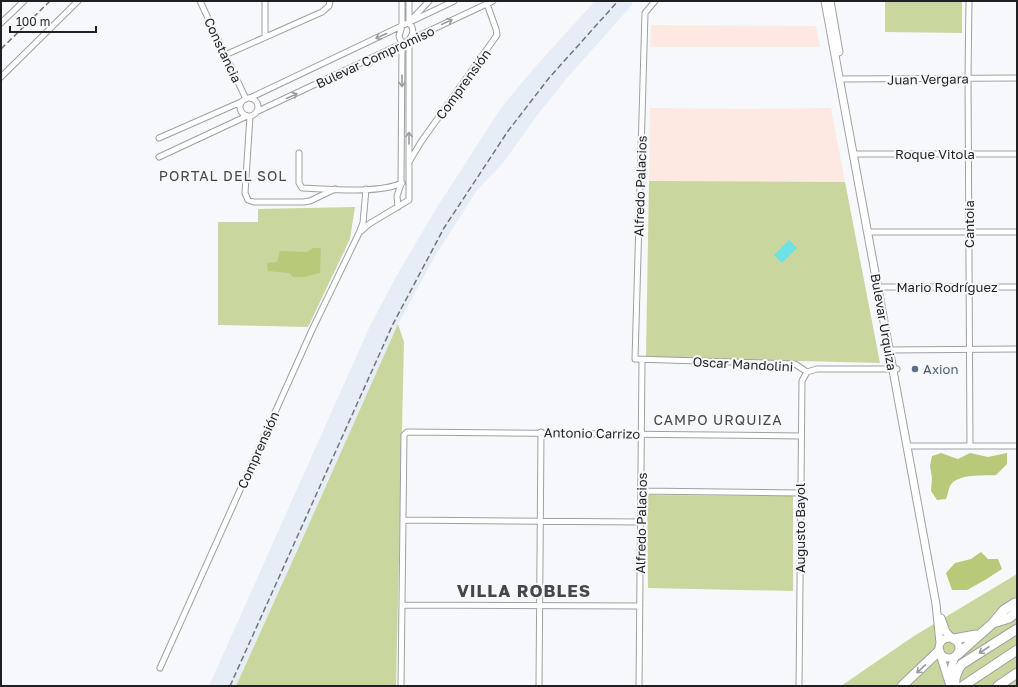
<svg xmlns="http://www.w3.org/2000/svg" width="1018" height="687" font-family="'Golos Text',sans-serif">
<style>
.industrial{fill:#fde9e2}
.built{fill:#e6edf6}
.green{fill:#c9d69e}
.forest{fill:#b8ca7a}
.water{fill:#6de2e5}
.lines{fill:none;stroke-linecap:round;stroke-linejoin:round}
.street-casing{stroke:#9ea1a3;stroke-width:7}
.secondary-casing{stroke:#9ea1a3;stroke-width:9}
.highway-casing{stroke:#9ea1a3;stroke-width:11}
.street{stroke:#fff;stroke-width:5}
.secondary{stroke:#fff;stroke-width:7}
.highway{stroke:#fff;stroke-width:9}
.rail{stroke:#727475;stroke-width:1.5;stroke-dasharray:6 3;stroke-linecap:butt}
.oneway{stroke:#9a9b9b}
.service-dot{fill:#5c6f8a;stroke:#f6f8fb;stroke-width:1.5}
.labels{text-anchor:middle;stroke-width:4;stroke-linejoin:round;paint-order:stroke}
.street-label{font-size:13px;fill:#1f2021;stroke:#f6f8fb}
.service-label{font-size:13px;fill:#4e5e75;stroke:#f6f8fb;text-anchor:start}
.neighbourhood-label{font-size:14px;letter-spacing:1px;fill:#46474a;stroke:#f6f8fb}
.district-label{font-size:17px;font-weight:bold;letter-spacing:1px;fill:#46474a;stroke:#f6f8fb}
</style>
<rect width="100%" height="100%" fill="#f6f8fb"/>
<path class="industrial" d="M651 25 816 26 820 47H650Z
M650 108 747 109 831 108 845 182 649 181Z"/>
<path class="built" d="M595 1H632V5L567 78 538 114 503 163 477 190 434 258 398 324 297 551 236 686H209L370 326 397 275 436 209 501 108 535 67Z"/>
<path class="green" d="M885 1H962V33L885 32Z
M649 181 845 182 880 363 646 357Z
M355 207 350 239 308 327 218 325V222H258V209Z
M398 324 404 342 396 686H236L297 551Z
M647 495 793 496V591L648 588Z
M1017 574V686H841L914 636Z"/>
<path class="forest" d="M313 248H321L320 273 304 277H293L289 273 268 271 267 263 277 262 280 251 307 252Z
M941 453 958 459 970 453 988 457 1007 453V464L996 475C984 476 957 473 950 486 948 490 948 495 946 499L937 500 931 491 932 478 930 466 932 456Z
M981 552 988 559H998L1002 569 985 580 967 590H952L946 573 955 563 971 559Z"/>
<path class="water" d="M789 240 797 248 782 263 774 255Z"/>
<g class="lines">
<g class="street-casing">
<path id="street" d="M200 1 246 99
M265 1V37
M655 1 645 13 635 359 795 364 807 372 817 369H897
M969 1 968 78 970 446
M412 19 429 1
M1 23 24 1
M225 55 322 12 329 6 330 1
M1 77 78 1
M839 79 1017 78
M250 98 454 1
M240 107a9 9 0 1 1 18 0a9 9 0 1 1-18 0Z
M256 112 493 1
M250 116 245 193 248 200 254 202H303L310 201 335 189
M159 138 241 102
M299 153V183L302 188C329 189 379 194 402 183
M853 154H1017
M159 157 247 116
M409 162 421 142 497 35 496 29 487 4 488 2
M398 207 397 196 401 184 402 44 399 36 402 26V1
M361 231 369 224 409 200V40C413 34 415 29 409 23V1
M867 232H1017
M878 287H1017
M889 350 1017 349
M907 446H1017
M641 491 801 493
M403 520 641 522
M402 605 640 606
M160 668 312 330 359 233 363 223 366 189
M401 686 404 435 407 432 801 436
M539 686 541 432
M639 686 642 360
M799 686 802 381 807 372"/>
</g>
<g class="secondary-casing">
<path id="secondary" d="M825 1 936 604 940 643
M830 1 839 52
M941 618 946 632 952 638
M939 648a10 10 0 1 1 20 0a10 10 0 1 1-20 0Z
M940 654 950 686
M950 680 952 665 955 657"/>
</g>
<g class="highway-casing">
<path id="highway" d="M993 623 1009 618 1017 612
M954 639 976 635
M957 655 993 623 1004 610 1015 603
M902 686 939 651
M955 686C954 677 956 671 962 664L1017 629
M963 686 1017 650
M998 686 1017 673"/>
</g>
<use href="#street" class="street"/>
<use href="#secondary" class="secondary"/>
<use href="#highway" class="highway"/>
<path class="rail" d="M1 49 50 1
M230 686 393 324 444 228 508 131 549 78 618 1"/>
</g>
<defs><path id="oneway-shaft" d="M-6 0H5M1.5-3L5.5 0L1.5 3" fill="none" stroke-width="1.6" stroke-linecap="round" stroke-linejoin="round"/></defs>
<g class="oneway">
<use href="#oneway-shaft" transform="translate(447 22) rotate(-25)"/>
<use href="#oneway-shaft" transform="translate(381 36) rotate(155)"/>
<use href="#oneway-shaft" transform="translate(402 81) rotate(90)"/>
<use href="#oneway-shaft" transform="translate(292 96) rotate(-25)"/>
<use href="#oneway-shaft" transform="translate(409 138) rotate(-90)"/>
<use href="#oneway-shaft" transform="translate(984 650) rotate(147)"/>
<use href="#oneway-shaft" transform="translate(921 669) rotate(137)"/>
</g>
<circle class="service-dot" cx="915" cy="369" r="4"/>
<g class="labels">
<g class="street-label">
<text transform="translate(223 50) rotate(65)" y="5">Constancia</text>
<text transform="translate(375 57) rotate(-25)" y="5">Bulevar Compromiso</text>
<text transform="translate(928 79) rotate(-1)" y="5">Juan Vergara</text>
<text transform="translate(463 84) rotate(-54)" y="5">Comprensión</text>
<text x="935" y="159">Roque Vitola</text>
<text transform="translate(640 186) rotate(-88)" y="5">Alfredo Palacios</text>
<text transform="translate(969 224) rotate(-90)" y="5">Cantoia</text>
<text x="947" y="292">Mario Rodríguez</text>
<text transform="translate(884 322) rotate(80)" y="5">Bulevar Urquiza</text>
<text transform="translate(743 364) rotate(3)" y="5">Oscar Mandolini</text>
<text transform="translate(592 433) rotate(1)" y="5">Antonio Carrizo</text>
<text transform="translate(258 450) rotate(-66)" y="5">Comprensión</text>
<text transform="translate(641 523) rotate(-89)" y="5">Alfredo Palacios</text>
<text transform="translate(800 528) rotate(-90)" y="5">Augusto Bayol</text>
</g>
<g class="service-label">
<text x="923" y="374">Axion</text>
</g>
<g class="neighbourhood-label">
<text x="223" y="181">PORTAL DEL SOL</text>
<text x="718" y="425">CAMPO URQUIZA</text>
</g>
<g class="district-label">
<text x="524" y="597">VILLA ROBLES</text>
</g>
</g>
<rect width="1018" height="687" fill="none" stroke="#1f2021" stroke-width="4"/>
<path d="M10 26v6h86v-6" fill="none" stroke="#1f2021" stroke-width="2"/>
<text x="16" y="26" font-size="12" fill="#1f2021" stroke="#f6f8fb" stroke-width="3" paint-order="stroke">100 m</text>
</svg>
